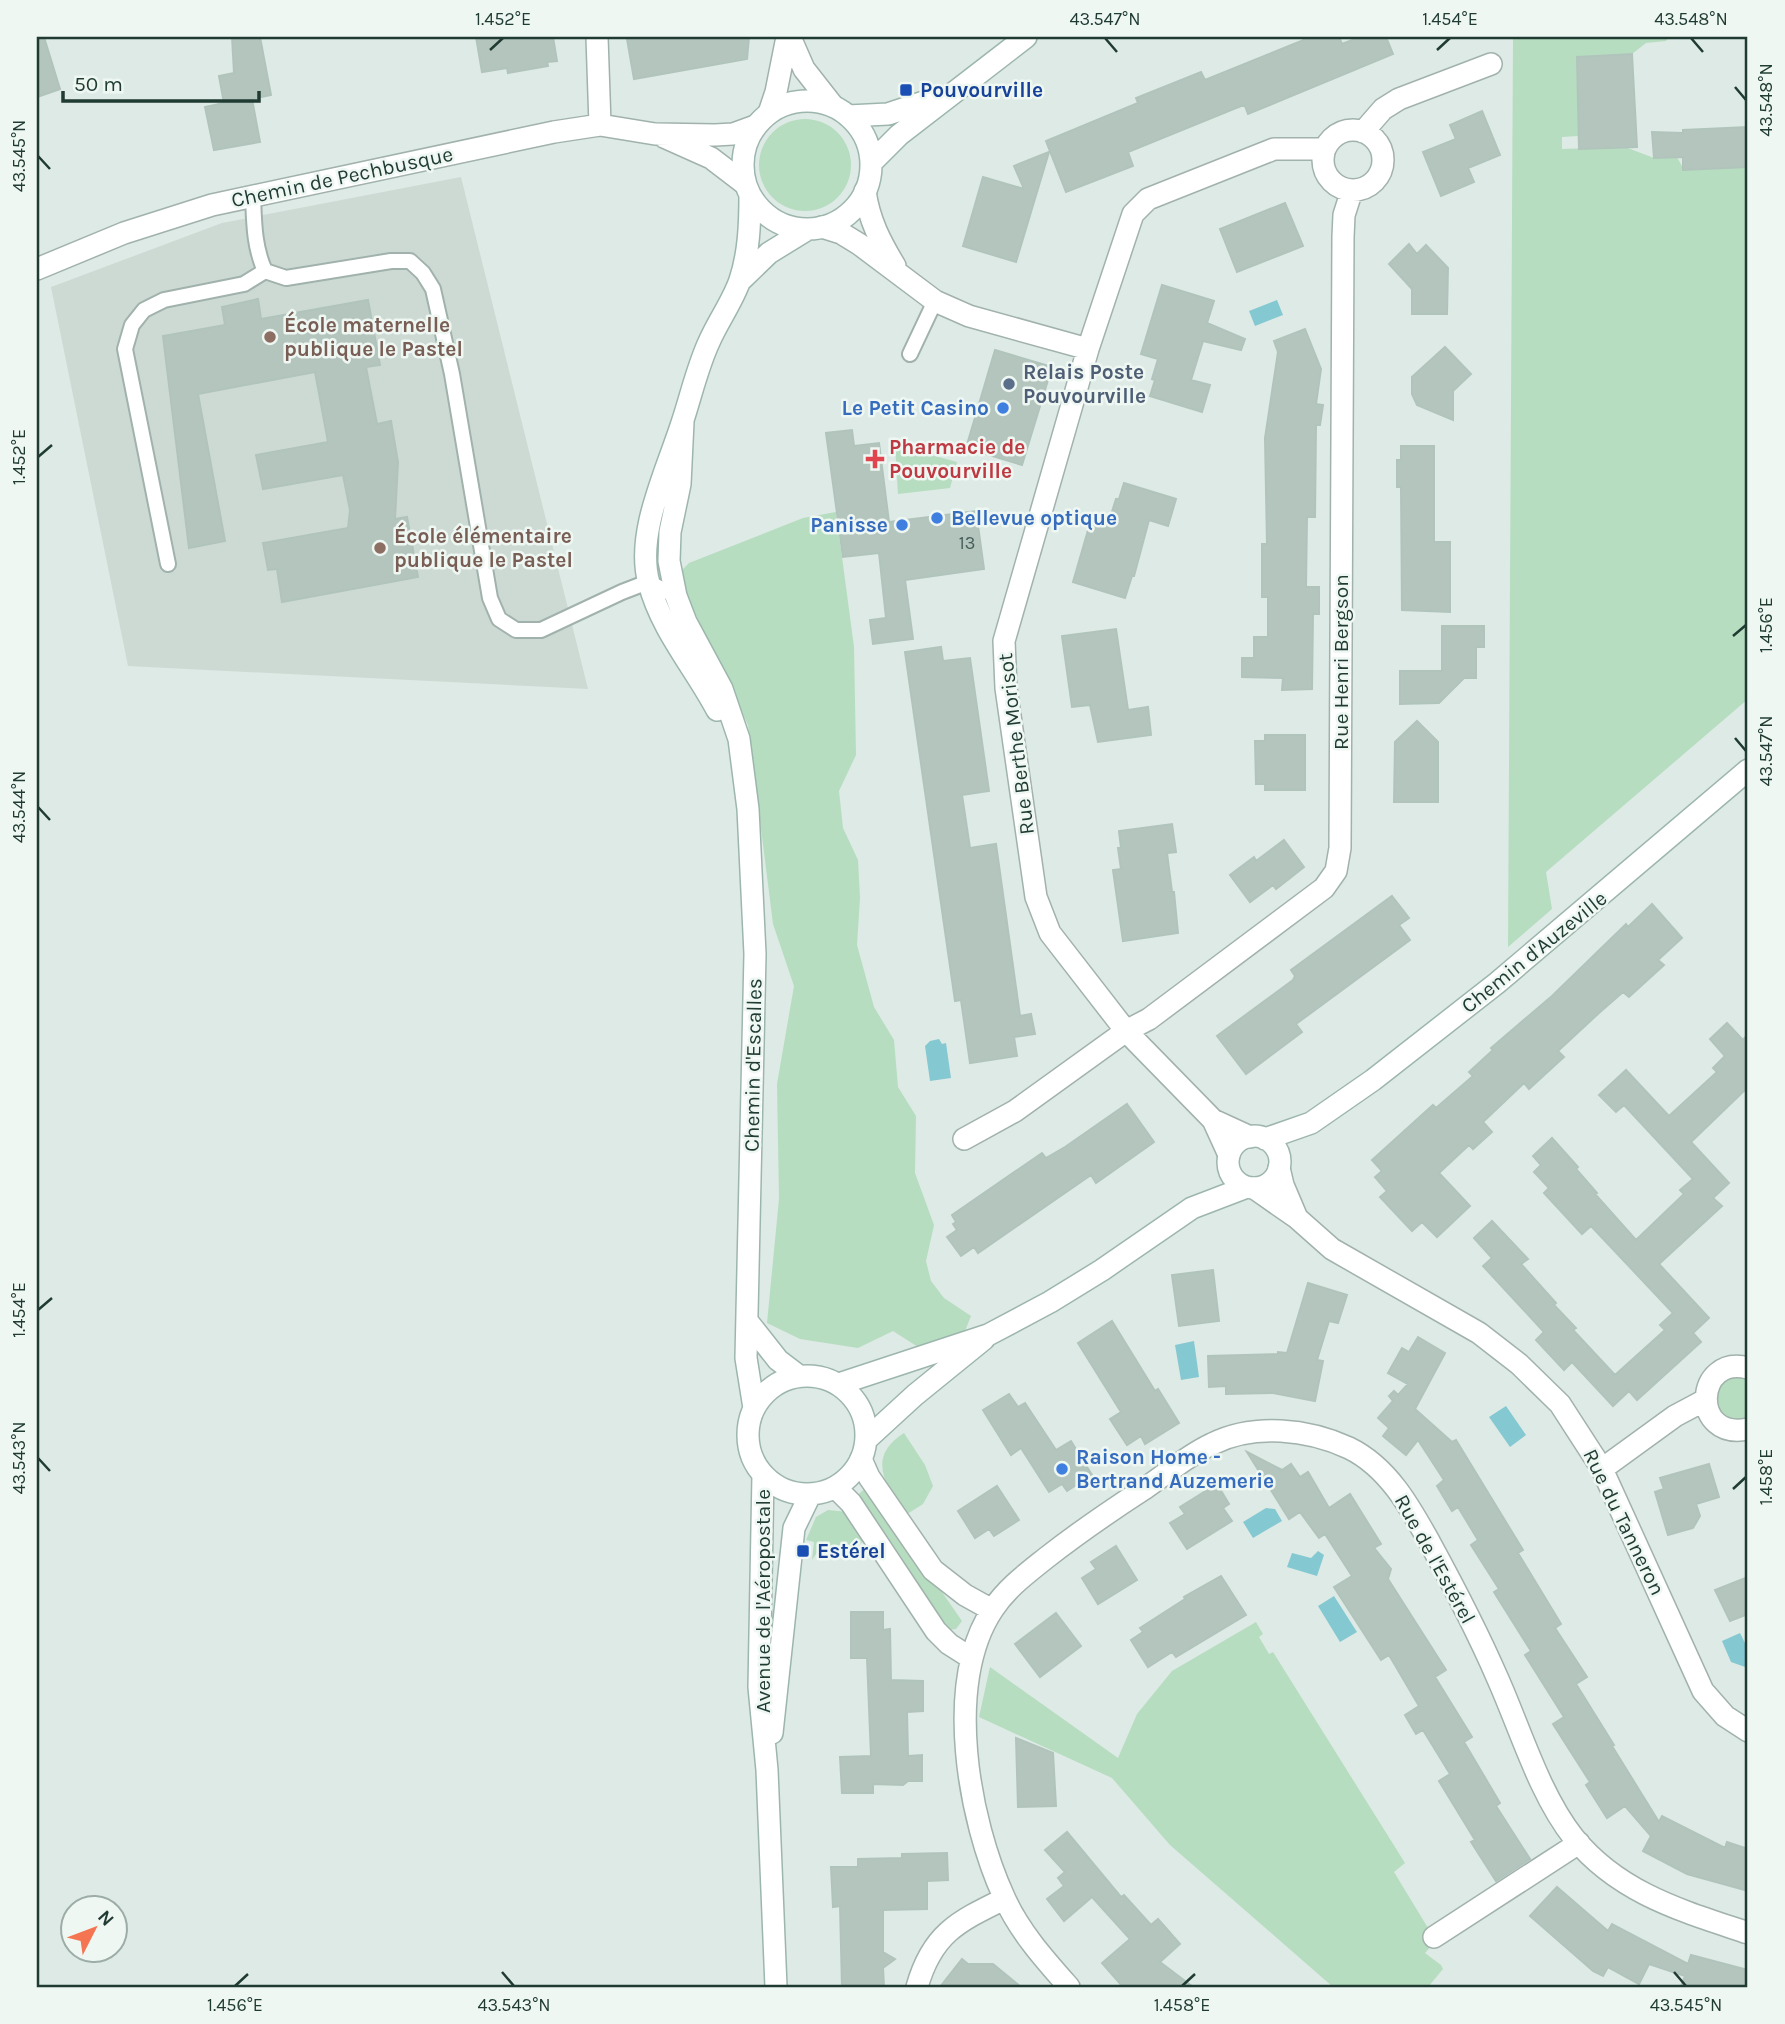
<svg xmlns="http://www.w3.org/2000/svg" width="1785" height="2024" font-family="Karla,sans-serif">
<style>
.built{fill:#cddad4}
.green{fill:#b6ddc0}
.water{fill:#84c8d2}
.building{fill:#b4c5be;stroke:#b1c4bc;stroke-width:2}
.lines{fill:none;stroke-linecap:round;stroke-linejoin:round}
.lane-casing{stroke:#a1b2ac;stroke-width:18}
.street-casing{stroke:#a1b2ac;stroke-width:24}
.secondary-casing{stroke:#9db6ad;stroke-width:24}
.lane{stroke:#fff;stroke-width:14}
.street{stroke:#fff;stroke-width:21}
.secondary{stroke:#fff;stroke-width:21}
.ticks{fill:none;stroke:#1f3b32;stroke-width:2.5}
.transit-dot{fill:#1a4fb4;stroke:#eff7f3;stroke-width:2.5}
.education-dot{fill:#8d6e63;stroke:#eff7f3;stroke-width:2.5}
.service-dot{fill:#5c6f8a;stroke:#eff7f3;stroke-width:2.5}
.shop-dot{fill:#3f7fe0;stroke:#eff7f3;stroke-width:2.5}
.health-dot{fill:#e0444e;stroke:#eff7f3;stroke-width:2.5}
.labels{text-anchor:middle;stroke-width:5;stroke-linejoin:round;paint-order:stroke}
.number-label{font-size:18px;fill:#445e55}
.transit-label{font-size:21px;font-weight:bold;fill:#164399;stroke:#eff7f3;text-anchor:start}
.street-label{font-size:21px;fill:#1f3b32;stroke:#eff7f3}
.education-label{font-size:21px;font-weight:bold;fill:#785e54;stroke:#eff7f3;text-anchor:start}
.service-label{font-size:21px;font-weight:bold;fill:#4e5e75;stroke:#eff7f3;text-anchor:start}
.shop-label{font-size:21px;font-weight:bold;fill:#366cbe;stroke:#eff7f3;text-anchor:end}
.health-label{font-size:21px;font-weight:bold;fill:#be3a42;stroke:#eff7f3;text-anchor:start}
.neatline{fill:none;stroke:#1f3b32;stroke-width:2.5}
.ticks-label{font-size:18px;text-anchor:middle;fill:#1f3b32}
</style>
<rect width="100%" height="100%" fill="#deeae5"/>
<path class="built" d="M461 177 588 689 128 666 51 287 222 223Z"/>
<path class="green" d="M1513 37H1669L1666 41 1646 43 1632 54 1577 58 1578 136 1562 137V149L1625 147 1654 158 1677 157 1684 170 1748 167V699L1546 872 1552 909 1508 947Z
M759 165a46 46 0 1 1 92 0a46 46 0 1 1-92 0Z
M895 445 957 462 950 488 898 494Z
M836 512 854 647 856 755 839 791 843 828 858 860 860 898 857 945 874 1007 894 1040 898 1087 916 1116 915 1173 934 1225 926 1261 931 1281 944 1298 971 1316 965 1331 918 1347 893 1331 858 1348 800 1339 767 1323 779 1199 777 1084 794 986 773 924 748 725 677 575 689 563 803 518Z
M1738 1377 1748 1380V1417C1717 1431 1701 1382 1738 1377Z
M904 1433 925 1465 933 1486 923 1504 904 1516C887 1485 865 1458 904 1433Z
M865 1488 872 1491 962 1621 956 1629 948 1630 863 1503 859 1494Z
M828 1510 848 1512 867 1539C852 1550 839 1552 822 1545L812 1560 814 1542 806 1540 816 1517Z
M1256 1622 1263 1634 1259 1637 1269 1654 1273 1652 1405 1863 1394 1872 1428 1928 1433 1944 1425 1953 1441 1965 1443 1969 1428 1987H1333L1170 1845 1112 1778 979 1717 990 1667 1118 1758 1137 1714 1172 1671Z"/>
<path class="water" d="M1277 300 1283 315 1255 326 1249 311Z
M939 1039 942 1044 946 1043 951 1078 930 1081 925 1046 930 1041Z
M1194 1341 1199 1377 1181 1380 1175 1345Z
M1506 1406 1526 1435 1510 1447 1489 1417Z
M1266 1508 1275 1509 1282 1521 1253 1538 1243 1522Z
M1318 1551 1324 1555 1317 1576 1287 1567 1292 1553 1311 1558Z
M1334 1596 1357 1632 1340 1642 1318 1606Z
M1740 1633 1748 1649V1668L1731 1662 1722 1641Z"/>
<path class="building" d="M37 37H44L60 89 37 97Z
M232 37H260L271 95 252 99 260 142 214 150 205 107 224 103 219 76 234 73Z
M476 37H553L557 61 547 62 548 66 508 73 507 68 482 72Z
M641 37H749L747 59 634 79 627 39Z
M1311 37H1339L1342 44 1360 37H1386L1393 54 1248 114 1245 106H1241L1128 152 1133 166 1066 192 1046 141 1138 103 1136 98 1201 72 1205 80Z
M1632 54 1637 147 1579 149 1577 57Z
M1482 111 1500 155 1468 168 1474 182 1441 196 1423 152 1456 139 1450 125Z
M1748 127V167L1683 170V157L1654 158 1652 132 1683 133V130Z
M1049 152 1016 262 963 246 983 177 1024 189 1014 166Z
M1285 203 1303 246 1237 272 1220 229Z
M1409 244 1417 254 1426 245 1448 268 1447 314H1412V289L1389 264Z
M1162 285 1214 301 1207 323 1245 339 1241 350 1203 341 1191 380 1210 385 1202 412 1150 396 1155 380 1152 379 1158 359 1141 354Z
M258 299 261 319 368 300 380 365 366 367 377 424 391 421 398 462 395 519 407 517 418 577 282 602 277 569 268 570 263 543 348 528 350 510 343 475 263 489 256 455 328 442 315 372 198 394 225 541 189 548 163 336 225 325 222 307Z
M1305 329 1321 369 1316 404 1323 405 1320 425H1316L1315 517H1307L1306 587H1319V614H1313L1312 689 1282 690 1283 678 1242 677V658H1254V637H1268V597H1262V544H1267L1265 438 1278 352 1274 341Z
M1445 347 1471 374 1453 391V420L1417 405 1412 394V377Z
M995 350 1052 367 1022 465 966 448Z
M852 430 854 446 879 443 889 522 976 511 984 569 905 580 913 639 873 644 870 620 886 618 879 553 843 557 826 433Z
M1401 446H1434V542H1450V612L1402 610 1401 487H1397V460H1401Z
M1124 483 1176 499 1168 526 1149 520 1134 576H1132L1125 598 1073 582 1093 513 1110 518 1116 499H1119Z
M1442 626H1484V647H1476V678H1464L1439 703 1400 704V671H1442Z
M1116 629 1128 710 1148 707 1151 735 1098 742 1090 705 1072 707 1062 636Z
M941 647 943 661 970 658 989 791 962 795 970 848 996 844 1020 1016 1031 1014 1035 1034 1014 1037 1017 1056 970 1063 961 1000 955 1001 905 652Z
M1417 721 1438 742V802H1394L1395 742Z
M1265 735H1305V790H1265V784H1256L1255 741H1265Z
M1172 824 1176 852 1167 853 1172 892H1174L1178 933 1123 941 1113 870 1121 869 1118 848H1121L1119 831Z
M1284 840 1304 867 1276 889 1273 885 1250 902 1230 875 1254 857 1256 861Z
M1392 896 1409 918 1399 925 1410 940 1296 1024 1302 1032 1246 1074 1217 1036 1293 980 1295 976 1291 970Z
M1652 904 1682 938 1658 960 1664 965 1629 997 1623 992 1599 1013 1558 1051 1564 1057 1529 1089 1524 1083 1483 1122 1492 1132 1473 1149 1469 1145 1439 1173 1470 1206 1437 1237 1422 1222 1412 1231 1380 1197 1387 1191 1375 1177 1382 1171 1372 1160 1433 1105 1436 1108 1473 1076 1469 1072 1493 1050 1491 1048 1552 996 1626 924 1628 927Z
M1727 1023 1743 1040 1748 1034V1087L1691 1142 1729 1183 1713 1198 1722 1206 1659 1264 1709 1318 1693 1333 1701 1342 1637 1400 1629 1391 1613 1406 1572 1362 1564 1370 1536 1340 1544 1332 1483 1266 1492 1258 1474 1238 1492 1221 1528 1259 1521 1264 1556 1303 1554 1305 1576 1328 1573 1330 1615 1375 1665 1330 1660 1325 1673 1313 1591 1226 1582 1234 1544 1193 1549 1188 1534 1172 1541 1165 1533 1156 1552 1138 1578 1167 1576 1169 1597 1193 1595 1194 1636 1240 1684 1194 1680 1190 1693 1179 1624 1105 1616 1112 1599 1095 1626 1070 1669 1116 1717 1072 1713 1068 1725 1056 1710 1039Z
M1127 1104 1154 1142 1096 1183 1091 1175 978 1253 974 1247 961 1256 947 1237 957 1230 953 1224 956 1222 952 1215 1042 1153 1046 1158 1065 1147Z
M1213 1270 1219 1321 1179 1326 1172 1275Z
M1308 1283 1347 1295 1338 1323 1329 1321 1317 1360 1323 1361 1315 1401 1273 1393 1226 1394V1386L1209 1387 1208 1356 1278 1354V1352L1287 1353Z
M1112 1321 1155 1391 1158 1389 1179 1423 1145 1444 1141 1436 1127 1445 1110 1419 1121 1412 1078 1343Z
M1418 1337 1445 1353 1415 1409 1452 1442 1456 1440 1523 1550 1518 1553 1561 1624 1555 1628 1587 1677 1576 1684 1614 1745 1612 1746 1659 1822 1662 1816 1725 1848 1727 1842 1748 1849V1891L1687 1874 1643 1851 1651 1836 1625 1806 1607 1818 1586 1785 1590 1782 1553 1724 1564 1717 1525 1655 1531 1651 1494 1592 1499 1589 1471 1545 1478 1540 1458 1507 1452 1511 1437 1486 1444 1480 1418 1440 1406 1455 1383 1436 1389 1428 1378 1418 1393 1401 1389 1396 1394 1391 1398 1395 1408 1384 1388 1373 1402 1348 1409 1352Z
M1009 1394 1018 1407 1025 1403 1056 1450 1071 1441 1092 1475 1067 1491 1062 1484 1049 1492 1021 1448 1011 1455 983 1410Z
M1247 1452 1282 1470 1291 1464 1300 1477 1308 1472 1329 1508 1350 1494 1381 1544 1374 1548 1391 1569 1388 1579 1446 1670 1435 1677 1472 1737 1464 1742 1500 1803 1496 1806 1530 1859 1496 1881 1471 1842 1475 1840 1439 1781 1450 1774 1423 1730 1416 1734 1405 1715 1419 1706 1389 1655 1381 1660 1334 1587 1352 1576 1325 1534 1319 1538 1300 1512 1289 1519Z
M1709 1464 1719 1497 1696 1504 1700 1516 1693 1528 1668 1535 1655 1492 1664 1489 1660 1478Z
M1217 1484 1229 1504 1223 1508 1232 1521 1187 1549 1170 1523 1185 1514 1180 1507Z
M997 1486 1019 1520 994 1536 989 1529 975 1538 958 1511Z
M1116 1546 1137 1580 1098 1604 1082 1578 1096 1569 1091 1562Z
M1221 1576 1246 1615 1176 1657 1172 1652 1148 1667 1131 1640 1143 1632 1140 1628 1185 1599 1184 1597Z
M1748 1577V1614L1730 1621 1715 1590Z
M851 1612H883V1630L890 1629 891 1680 923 1681V1711L907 1712 908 1756 922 1755V1781H908L903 1785 873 1784V1793H842L840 1757 871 1756 867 1658H851Z
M1056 1613 1081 1646 1040 1677 1015 1644Z
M1016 1738 1053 1753 1056 1806 1018 1807Z
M1067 1832 1121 1897 1124 1895 1151 1925 1158 1919 1180 1944 1160 1962 1193 1987H1123L1102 1963 1130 1939 1092 1897 1064 1921 1047 1899 1064 1886 1058 1878 1065 1872 1045 1850Z
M947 1853 948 1880 927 1881V1909L883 1910V1952L895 1959 883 1968 884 1987H842L840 1906 833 1907 831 1867H858V1859L902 1858V1854Z
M1557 1887 1608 1931 1612 1924 1688 1964 1691 1955 1748 1970V1987H1681L1685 1976 1649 1964 1639 1984 1608 1967 1603 1976 1593 1971 1530 1916Z
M962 1959 968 1964H993L1021 1987H940Z"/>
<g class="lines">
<g class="lane-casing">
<path id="lane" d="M253 196C254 222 254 247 265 271L286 278 391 261H410L423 273 433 289 452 374 490 598 499 619 516 630H541L622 592 648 582 676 596
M910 354 935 301
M168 564 125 349 132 325 144 310 164 300 244 284 265 271"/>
</g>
<g class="street-casing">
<path id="street" d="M597 37 600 125
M790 37 804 69 833 106
M769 113 776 92 787 37
M1323 160a30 30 0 1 1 60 0a30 30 0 1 1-60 0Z
M1363 132 1383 109 1399 99 1491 64
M664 137 711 158 745 184
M865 191C869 220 880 241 895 266
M822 227 841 233 859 244 935 301 969 316 1088 349 1004 641 1006 688 1036 897 1050 933 1126 1031 1213 1120 1250 1137
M37 269 124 233 212 205 554 132 600 125 655 134 715 135 733 134 755 126
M1088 349 1133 214 1148 199 1274 149H1325
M1213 1120 1229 1155
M964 1139 1015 1111 1126 1031 1149 1019 1324 888 1336 871 1340 848 1343 237 1344 215 1352 190
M1279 1168 1283 1185 1297 1218
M1254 1188 1297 1218 1332 1249 1479 1333 1519 1364 1560 1404 1602 1469 1703 1691 1725 1716 1748 1731
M1748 1368C1695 1354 1690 1441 1748 1429
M861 1459 869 1477 933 1570 965 1595 992 1610
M1602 1469 1675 1416 1705 1400
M836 1488 851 1503 936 1631 949 1644 971 1658
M1434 1937 1579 1843
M917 1987C932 1934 957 1922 1004 1899
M1069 1987C1045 1960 1019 1931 1004 1897 969 1821 943 1683 993 1609 1007 1588 1026 1574 1046 1558 1078 1533 1110 1511 1144 1489 1166 1474 1188 1455 1212 1444 1254 1423 1308 1429 1349 1448 1388 1467 1410 1507 1430 1543 1454 1587 1477 1631 1497 1677 1520 1728 1539 1794 1574 1838 1620 1894 1683 1911 1748 1933"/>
</g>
<g class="secondary-casing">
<path id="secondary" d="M743 165a64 64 0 1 1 128 0a64 64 0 1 1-128 0Z
M848 116 888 114 939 97
M871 163 899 135 1026 37
M740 281 769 253 808 229
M683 422 680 484 670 532 669 561 676 596 686 622 722 689 739 739 748 809 755 954 746 1358 754 1408
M717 710C695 668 661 630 649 583 635 534 667 470 682 423 691 396 697 368 709 342 718 321 733 301 740 280 749 253 750 223 750 195
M1228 1162a26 26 0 1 1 52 0a26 26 0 1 1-52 0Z
M1265 1139 1311 1123 1373 1080 1497 983 1748 770
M748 1322 778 1360 799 1376
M748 1435a59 59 0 1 1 118 0a59 59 0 1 1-118 0Z
M839 1384 988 1335 1050 1302 1102 1270 1192 1208 1247 1187
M867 1439 915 1395 984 1339
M763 1475 759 1687 767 1770 776 1987
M772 1733 794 1528 810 1495"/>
</g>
<use href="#lane" class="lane"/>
<use href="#street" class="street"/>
<use href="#secondary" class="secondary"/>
</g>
<path class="ticks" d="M1105 38 1117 52M1691 38 1703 52M490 50 503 38M1437 50 1450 38M1735 87 1746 100M38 156 50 169M38 457 52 445M1733 636 1746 625M1735 738 1746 751M38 807 50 820M38 1310 52 1298M38 1458 50 1471M1733 1489 1746 1477M502 1972 514 1986M1674 1972 1686 1986M235 1986 248 1974M1182 1986 1195 1974"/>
<g class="transit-dot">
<rect x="899" y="83" width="14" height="14" rx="3.5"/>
<rect x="796" y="1544" width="14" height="14" rx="3.5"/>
</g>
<g class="education-dot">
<circle cx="270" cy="337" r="7"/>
<circle cx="380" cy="548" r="7"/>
</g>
<circle class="service-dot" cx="1009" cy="384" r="7"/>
<g class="shop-dot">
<circle cx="1003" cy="408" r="7"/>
<circle cx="937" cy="518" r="7"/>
<circle cx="902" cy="525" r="7"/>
<circle cx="1062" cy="1469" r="7"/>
</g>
<path class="health-dot" d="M871.5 448.5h7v7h7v7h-7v7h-7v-7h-7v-7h7z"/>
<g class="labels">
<g class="number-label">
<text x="967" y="549">13</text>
</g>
<g class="transit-label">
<text x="920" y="97">Pouvourville</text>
<text x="817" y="1558">Estérel</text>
</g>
<g class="street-label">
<text transform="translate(342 177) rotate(-12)" y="7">Chemin de Pechbusque</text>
<text transform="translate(1341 662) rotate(-90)" y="7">Rue Henri Bergson</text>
<text transform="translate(1016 744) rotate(-97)" y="7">Rue Berthe Morisot</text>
<text transform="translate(1534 952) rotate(-39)" y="7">Chemin d'Auzeville</text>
<text transform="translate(753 1065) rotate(-89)" y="7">Chemin d'Escalles</text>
<text transform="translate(1624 1522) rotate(64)" y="7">Rue du Tanneron</text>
<text transform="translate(1435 1559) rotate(61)" y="7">Rue de l'Estérel</text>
<text transform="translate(763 1601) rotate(-90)" y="7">Avenue de l'Aéropostale</text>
</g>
<g class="education-label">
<text x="284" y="332">École maternelle<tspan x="284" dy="24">publique le Pastel</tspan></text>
<text x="394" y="543">École élémentaire<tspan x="394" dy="24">publique le Pastel</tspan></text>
</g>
<g class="service-label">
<text x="1023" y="379">Relais Poste<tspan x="1023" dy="24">Pouvourville</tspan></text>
</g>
<g class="shop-label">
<text x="989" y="415">Le Petit Casino</text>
<text x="951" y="525" text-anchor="start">Bellevue optique</text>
<text x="888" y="532">Panisse</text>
<text x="1076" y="1464" text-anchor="start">Raison Home -<tspan x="1076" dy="24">Bertrand Auzemerie</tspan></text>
</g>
<g class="health-label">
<text x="889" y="454">Pharmacie de<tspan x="889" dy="24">Pouvourville</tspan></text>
</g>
</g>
<rect width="1785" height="2024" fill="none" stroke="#eff7f3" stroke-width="77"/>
<g transform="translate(94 1929) rotate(48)"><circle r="33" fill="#eff7f3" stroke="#9caca6" stroke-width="2"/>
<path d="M0-5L12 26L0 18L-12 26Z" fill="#f57552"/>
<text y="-10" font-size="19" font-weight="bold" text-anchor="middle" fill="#1f3b32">N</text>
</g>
<path d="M63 91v10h196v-10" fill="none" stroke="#1f3b32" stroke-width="3.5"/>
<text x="74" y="91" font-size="21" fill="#1f3b32" stroke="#eff7f3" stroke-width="5" paint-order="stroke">50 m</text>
<rect x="38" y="38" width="1708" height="1948" class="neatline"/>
<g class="ticks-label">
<text x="503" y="25">1.452°E</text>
<text x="1105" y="25">43.547°N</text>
<text x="1450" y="25">1.454°E</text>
<text x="1691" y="25">43.548°N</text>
<text transform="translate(1766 100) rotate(-90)" y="6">43.548°N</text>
<text transform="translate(19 156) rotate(-90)" y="6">43.545°N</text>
<text transform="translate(19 457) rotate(-90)" y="6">1.452°E</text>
<text transform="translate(1766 625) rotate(-90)" y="6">1.456°E</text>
<text transform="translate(1766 751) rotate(-90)" y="6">43.547°N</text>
<text transform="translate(19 807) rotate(-90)" y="6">43.544°N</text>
<text transform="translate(19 1310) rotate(-90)" y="6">1.454°E</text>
<text transform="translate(19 1458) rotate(-90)" y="6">43.543°N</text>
<text transform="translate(1766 1477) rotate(-90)" y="6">1.458°E</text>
<text x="235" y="2011">1.456°E</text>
<text x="514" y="2011">43.543°N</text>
<text x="1182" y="2011">1.458°E</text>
<text x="1686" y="2011">43.545°N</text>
</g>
</svg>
